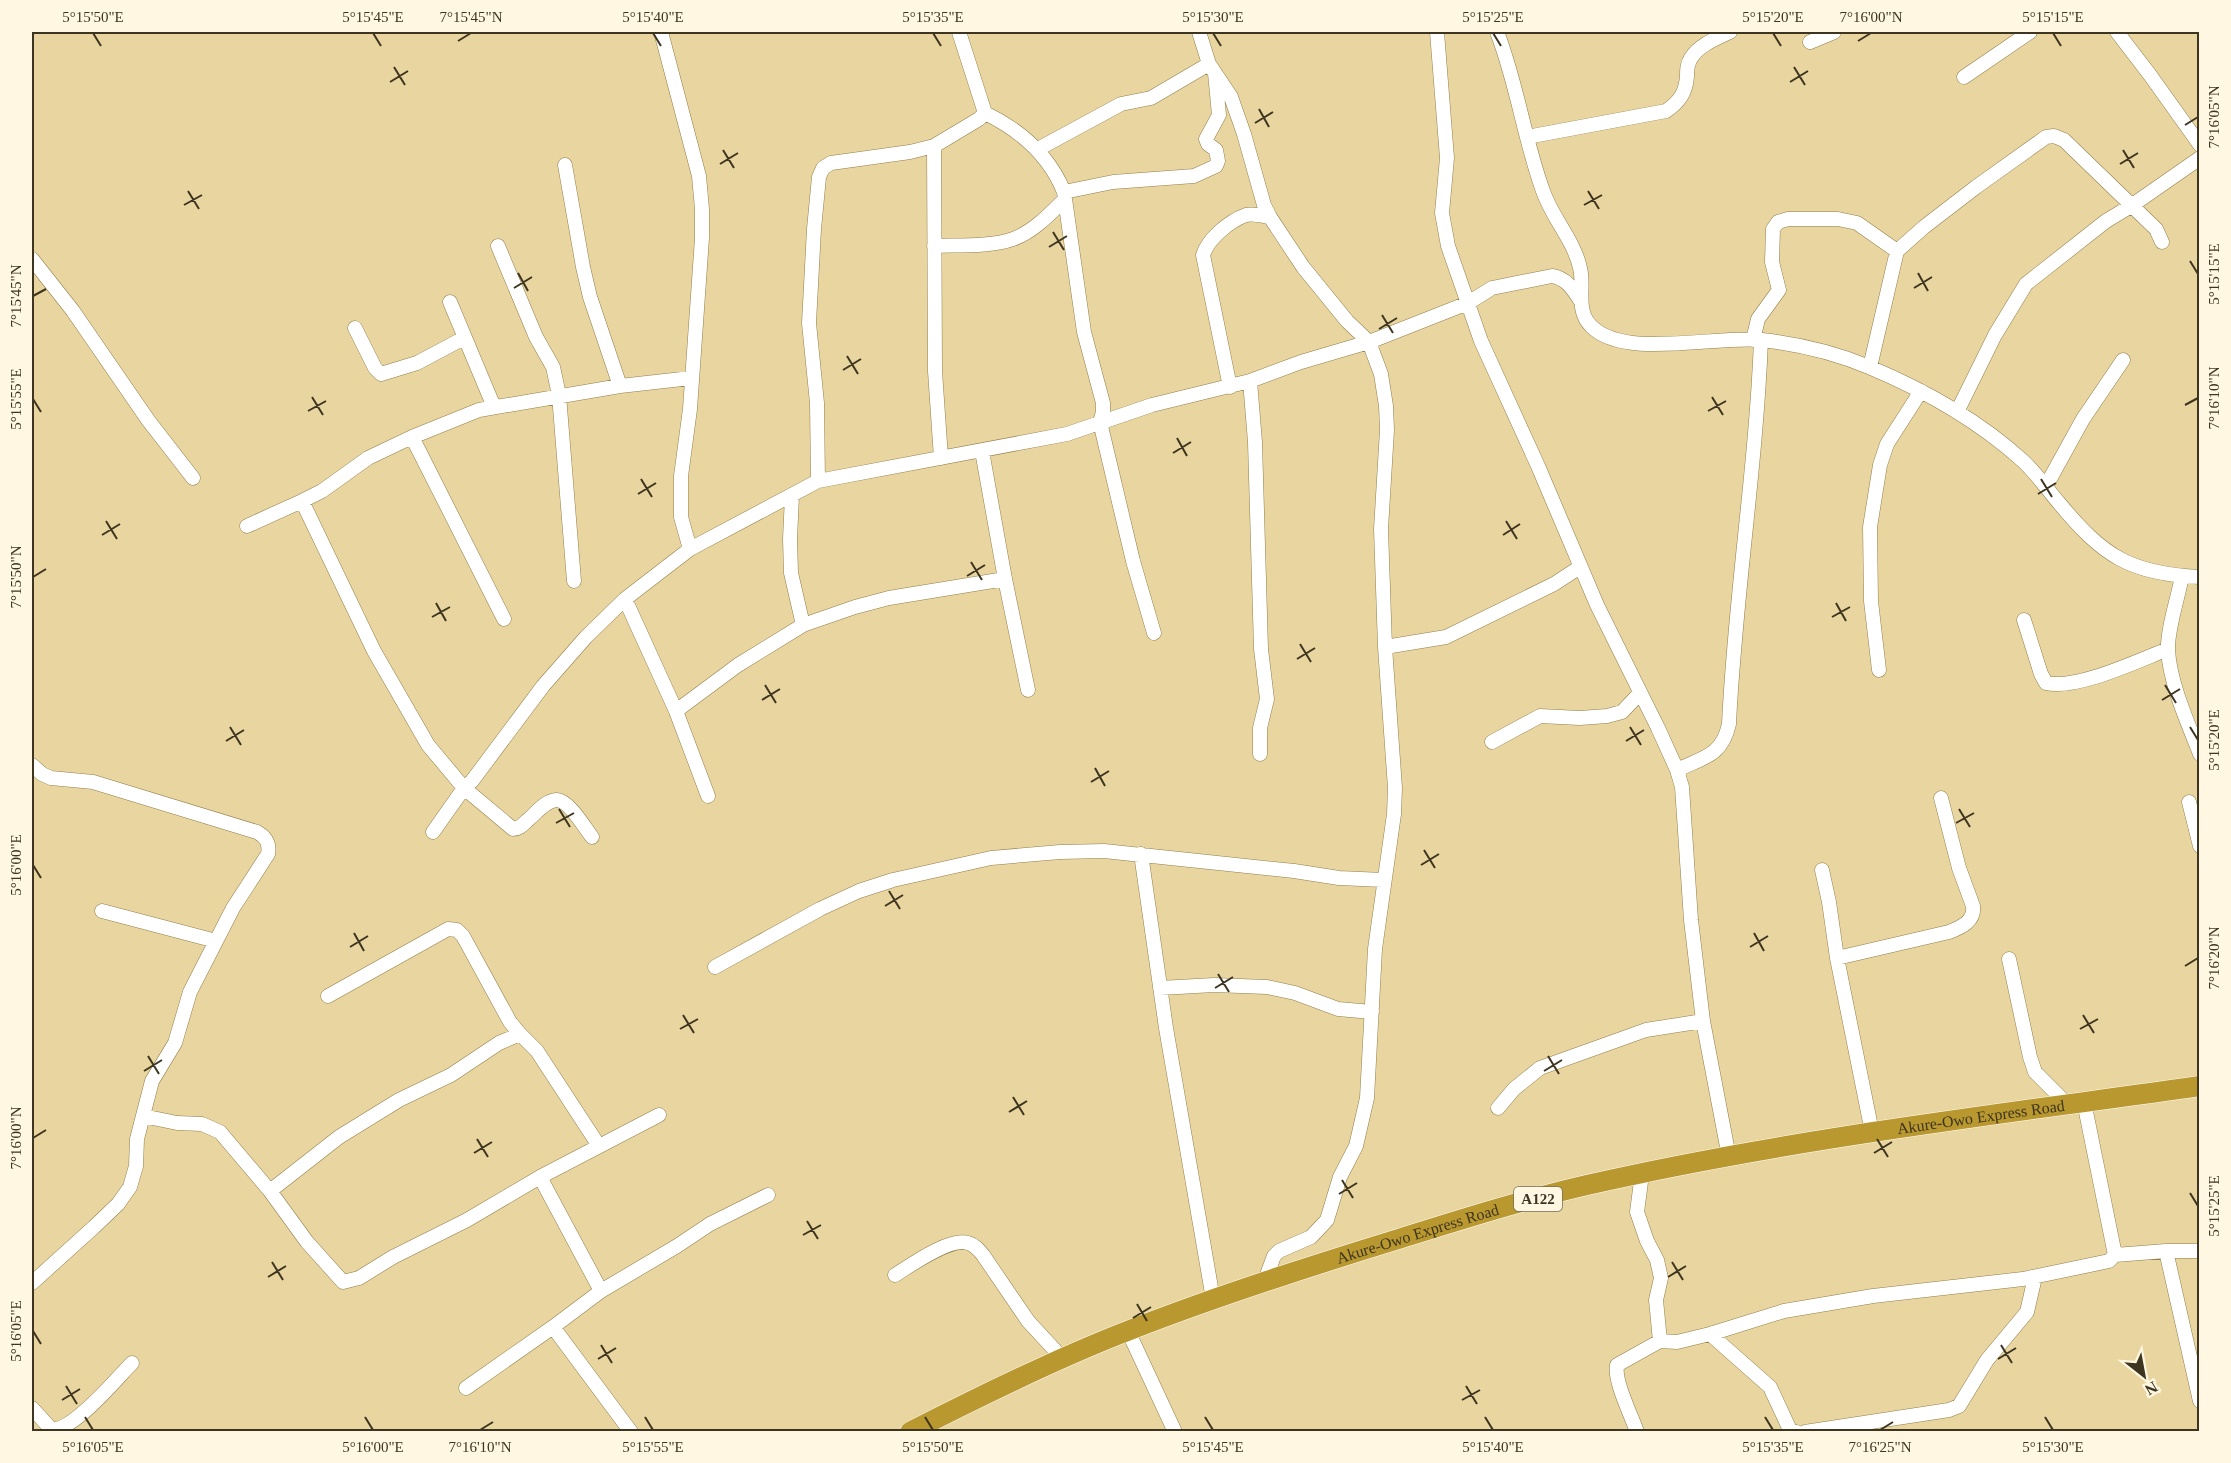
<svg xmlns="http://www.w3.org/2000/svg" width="2231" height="1463" font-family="'Times New Roman',serif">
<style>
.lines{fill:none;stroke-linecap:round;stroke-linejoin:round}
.minor-casing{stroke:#927f4c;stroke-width:15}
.highway-casing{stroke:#fff;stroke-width:21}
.minor{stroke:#fff;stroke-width:14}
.highway{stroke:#ba9830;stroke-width:20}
.ticks{fill:none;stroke:#3d3520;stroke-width:2}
.labels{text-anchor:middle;stroke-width:4.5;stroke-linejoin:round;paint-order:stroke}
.shield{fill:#fff7e1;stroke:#776f5a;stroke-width:1.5}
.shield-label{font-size:15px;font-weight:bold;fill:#3d3520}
.street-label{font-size:16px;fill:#3d3520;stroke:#fff7e1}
.neatline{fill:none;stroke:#3d3520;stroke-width:2}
.ticks-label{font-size:15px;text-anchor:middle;fill:#3d3520}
</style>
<rect width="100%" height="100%" fill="#e9d59f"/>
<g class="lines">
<g class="minor-casing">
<path id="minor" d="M661 32 699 176 702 209V238L690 409 681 476V517L690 549
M1199 32 1209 64 1231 97 1244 134 1264 205 1270 217 1303 267 1347 321 1369 342 1381 374 1386 406 1387 430 1381 529 1385 647 1395 788 1394 814 1375 949 1367 1098 1356 1146 1340 1177 1327 1220 1311 1237 1279 1251 1274 1256 1265 1280
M1437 32 1447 158 1442 213 1448 246 1481 341 1538 466 1597 605 1658 728 1677 770 1682 787 1691 920 1703 1021 1729 1157
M1497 32C1517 83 1524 139 1543 191 1552 218 1574 240 1580 268 1585 287 1575 310 1591 326 1624 360 1716 335 1762 340 1798 344 1836 353 1869 367 1924 390 1979 421 2023 461 2037 474 2047 489 2059 503 2103 556 2130 574 2200 577
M2117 32 2150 75 2200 145
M1810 42 1834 32
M1964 77 2030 32
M985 113C1020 130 1049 155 1064 192L1084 332 1103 403V412L1100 422 1133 561 1154 633
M1527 137 1666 111C1679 102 1686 93 1687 76 1687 70 1687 64 1691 58 1699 45 1717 38 1730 32
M934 146 935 371 941 458
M1038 149 1121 104 1151 98 1209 64
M565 165 583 267 590 297 620 386
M1064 192 1113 182 1194 176 1216 166 1218 161 1216 150 1208 144 1206 139 1219 115 1215 73
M498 246 536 337 553 367 559 395 574 581
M934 246C957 245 991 247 1013 239 1033 232 1050 214 1065 199
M32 259 73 311 148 420 193 478
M450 302 494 407
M355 328 375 368 381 374 417 363 464 338
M1753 340 1758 319 1779 290 1772 262 1773 229 1778 222 1788 219H1838L1857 223 1897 251
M1870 367 1897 251 1924 227 1976 187 2046 137 2054 136 2064 140 2156 229 2162 242
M1250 381 1255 442 1261 649 1267 699 1260 728V754
M1230 387 1203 255C1208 239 1229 221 1246 215 1253 213 1263 216 1270 217
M1957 412 1995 335 2026 284 2106 221 2131 206 2200 158
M412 437 504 619
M982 451 1005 579 1028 690
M818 481 817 403 809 323 814 229 819 177 823 168 831 163 910 152 934 146 979 119 985 113 959 32
M2046 486 2083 419 2123 360
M792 496 790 539 791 573 803 625
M247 526 302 501
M2182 576C2178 598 2167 630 2168 650 2170 684 2188 723 2200 754
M625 599 676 711 708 796
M2024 620 2041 674 2046 683C2077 690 2137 661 2168 649
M1385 647 1446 637 1554 584 1580 567
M1879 670 1871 601 1870 527 1880 465 1887 444 1921 391
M676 711 738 665 803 625 855 607 889 598 1005 579
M1492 742 1540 716 1580 718 1607 716 1622 712 1640 693
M32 765 42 774 51 778 93 782 257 832C266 837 270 843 268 854L233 908 190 992 175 1043 152 1081 137 1139 136 1166 130 1187 118 1204 94 1227 32 1283
M1677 770C1704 757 1722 756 1729 724 1735 596 1756 469 1761 340
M2189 802 2200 846
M433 832 464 788 472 781 543 686 586 637 625 599 690 549 818 481 1067 434 1152 405 1250 381 1301 362 1369 342 1468 303 1492 288 1552 276C1566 278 1573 289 1580 300
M592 837C585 828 568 799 556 800 545 801 536 813 529 819 523 824 520 829 513 829L464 788 428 745 374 651 302 501 322 491 368 458 412 437 479 410 620 386 691 378
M1141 854 1166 1028 1213 1299
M1822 870 1829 902 1837 958 1872 1132
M102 911 216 941
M1837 958 1949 932C1962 927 1975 921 1973 906L1959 868 1941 798
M2009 959 2030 1057 2035 1072 2068 1105
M715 967 820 909 859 891 893 880 991 858 1060 852 1104 851 1294 871 1339 878 1383 880
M1160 988 1214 985 1267 987 1295 993 1338 1009 1372 1012
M328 996 448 929 457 930 463 936 510 1022 520 1034
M1498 1108 1514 1089 1540 1068 1646 1030 1703 1021
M143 1116 177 1123 202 1124 220 1132 270 1191 307 1242 343 1282 359 1278 393 1257 467 1220 540 1177 659 1115
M1642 1174 1637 1212 1647 1241 1657 1260 1661 1278 1656 1300 1660 1341
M540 1177 601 1291
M270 1191 339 1137 399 1100 451 1075 499 1043 520 1034 537 1051 599 1146
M2166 1251 2200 1401
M2115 1255 2166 1251H2200
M895 1275C911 1265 950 1237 968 1243 975 1245 979 1250 983 1255L1028 1321 1063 1359
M553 1327 631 1432
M1128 1331 1175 1432
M1710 1334 1770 1387 1790 1430 1796 1432
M466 1388 553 1327 601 1291 677 1246 710 1224 768 1195
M32 1408 51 1429C72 1433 117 1378 132 1363
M1637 1432C1631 1414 1614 1382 1617 1365L1660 1341 1677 1342 1710 1334 1784 1311 1873 1296 2023 1279 2109 1261 2115 1255 2084 1102
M1805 1432 1949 1410 1959 1406 1987 1360 2027 1312 2035 1277"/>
</g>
<g class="highway-casing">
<g id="highway">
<path id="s1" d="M910 1432C982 1395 1055 1359 1130 1330 1217 1296 1304 1268 1392 1241 1456 1221 1522 1200 1587 1185 1789 1139 1995 1115 2200 1086"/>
</g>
</g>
<use href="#minor" class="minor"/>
<use href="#highway" class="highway"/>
</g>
<path class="ticks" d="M93 33 101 46M373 33 381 46M653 33 661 46M933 33 941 46M1213 33 1221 46M1493 33 1501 46M1773 33 1781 46M2053 33 2061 46M458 41 471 33M1858 41 1871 33M394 67 405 85M1794 67 1805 85M390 82 408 71M1790 82 1808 71M1259 109 1269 127M1255 123 1273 112M2185 125 2198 117M723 150 734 168M2123 150 2134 168M720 164 738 153M2120 164 2138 153M188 191 199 209M1588 191 1599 209M184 205 202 195M1584 205 1602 195M1053 232 1064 250M1049 247 1067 236M2190 261 2198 274M518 273 528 291M1918 273 1928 291M514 288 532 277M1914 288 1932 277M33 296 46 289M1382 315 1393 333M1379 329 1397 318M847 356 858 374M843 370 861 359M312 397 323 415M1712 397 1723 415M33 399 41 412M2185 405 2198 398M308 411 326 401M1708 411 1726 401M1177 438 1187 456M1173 453 1191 442M641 479 652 497M2041 479 2052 497M638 494 656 483M2038 494 2056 483M106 521 117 539M1506 521 1517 539M102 535 120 524M1503 535 1520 524M971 562 982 580M967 576 985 565M33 577 46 569M436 603 446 621M1836 603 1846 621M432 617 450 607M1832 617 1850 607M1300 644 1311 662M1297 659 1315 648M765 685 776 703M2165 685 2176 703M762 700 780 689M2162 700 2180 689M230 727 241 745M1630 727 1641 745M2190 727 2198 740M226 741 244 730M1626 741 1644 730M1095 768 1105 786M1091 782 1109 771M559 809 570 827M1959 809 1970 827M556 823 574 813M1956 823 1974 813M1424 850 1435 868M33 865 41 878M1421 865 1439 854M889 891 900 909M885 906 903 895M354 933 364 951M1754 933 1764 951M350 947 368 936M1750 947 1768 936M2185 966 2198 958M1218 974 1229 992M1215 988 1233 977M683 1015 694 1033M2083 1015 2094 1033M680 1029 698 1019M2080 1029 2098 1019M148 1056 159 1074M1548 1056 1559 1074M144 1071 162 1060M1544 1071 1562 1060M1013 1097 1024 1115M1009 1112 1027 1101M33 1138 46 1130M477 1139 488 1157M1877 1139 1888 1157M474 1153 492 1142M1874 1153 1892 1142M1342 1180 1353 1198M2190 1193 2198 1206M1339 1194 1357 1183M807 1221 818 1239M803 1235 821 1225M272 1262 283 1280M1672 1262 1683 1280M268 1277 286 1266M1668 1277 1686 1266M1137 1304 1147 1321M1133 1318 1151 1307M33 1331 41 1344M601 1345 612 1363M2001 1345 2012 1363M598 1359 616 1348M1998 1359 2016 1348M66 1386 77 1404M1466 1386 1477 1404M62 1400 80 1389M1462 1400 1480 1390M85 1417 93 1430M365 1417 373 1430M645 1417 653 1430M925 1417 933 1430M1205 1417 1213 1430M1485 1417 1493 1430M1765 1417 1773 1430M2045 1417 2053 1430M480 1430 493 1422M1880 1430 1893 1422"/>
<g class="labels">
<rect class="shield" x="1514" y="1187" width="48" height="24" rx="4.5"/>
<g class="shield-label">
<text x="1538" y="1204">A122</text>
</g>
<g class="street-label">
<text dy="6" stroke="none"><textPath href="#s1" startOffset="1122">Akure-Owo Express Road</textPath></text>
<text dy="6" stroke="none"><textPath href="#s1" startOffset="546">Akure-Owo Express Road</textPath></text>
</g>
</g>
<rect width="2231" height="1463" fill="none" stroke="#fff7e1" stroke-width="66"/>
<g transform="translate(2144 1376) rotate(149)" stroke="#fff7e1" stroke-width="4.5" paint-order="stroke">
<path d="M0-4.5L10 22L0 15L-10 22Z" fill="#3d3520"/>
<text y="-9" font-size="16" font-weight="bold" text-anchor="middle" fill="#3d3520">N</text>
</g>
<rect x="33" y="33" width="2165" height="1397" class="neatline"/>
<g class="ticks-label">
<text x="93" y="22">5°15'50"E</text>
<text x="373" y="22">5°15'45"E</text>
<text x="471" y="22">7°15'45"N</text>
<text x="653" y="22">5°15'40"E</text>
<text x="933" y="22">5°15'35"E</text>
<text x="1213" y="22">5°15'30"E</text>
<text x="1493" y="22">5°15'25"E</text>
<text x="1773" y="22">5°15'20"E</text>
<text x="1871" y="22">7°16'00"N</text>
<text x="2053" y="22">5°15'15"E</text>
<text transform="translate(2214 117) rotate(-90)" y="5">7°16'05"N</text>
<text transform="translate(2214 274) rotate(-90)" y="5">5°15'15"E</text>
<text transform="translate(16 296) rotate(-90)" y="5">7°15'45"N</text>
<text transform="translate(2214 398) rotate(-90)" y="5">7°16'10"N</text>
<text transform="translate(16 399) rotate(-90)" y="5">5°15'55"E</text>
<text transform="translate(16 577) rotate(-90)" y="5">7°15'50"N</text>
<text transform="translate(2214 740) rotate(-90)" y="5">5°15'20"E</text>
<text transform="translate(16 865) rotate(-90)" y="5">5°16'00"E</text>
<text transform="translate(2214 958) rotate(-90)" y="5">7°16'20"N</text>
<text transform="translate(16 1138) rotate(-90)" y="5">7°16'00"N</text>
<text transform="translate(2214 1206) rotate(-90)" y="5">5°15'25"E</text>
<text transform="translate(16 1331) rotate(-90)" y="5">5°16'05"E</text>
<text x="93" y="1452">5°16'05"E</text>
<text x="373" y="1452">5°16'00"E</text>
<text x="480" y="1452">7°16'10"N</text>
<text x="653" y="1452">5°15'55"E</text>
<text x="933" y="1452">5°15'50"E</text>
<text x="1213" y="1452">5°15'45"E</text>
<text x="1493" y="1452">5°15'40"E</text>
<text x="1773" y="1452">5°15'35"E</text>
<text x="1880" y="1452">7°16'25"N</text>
<text x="2053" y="1452">5°15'30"E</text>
</g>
</svg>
